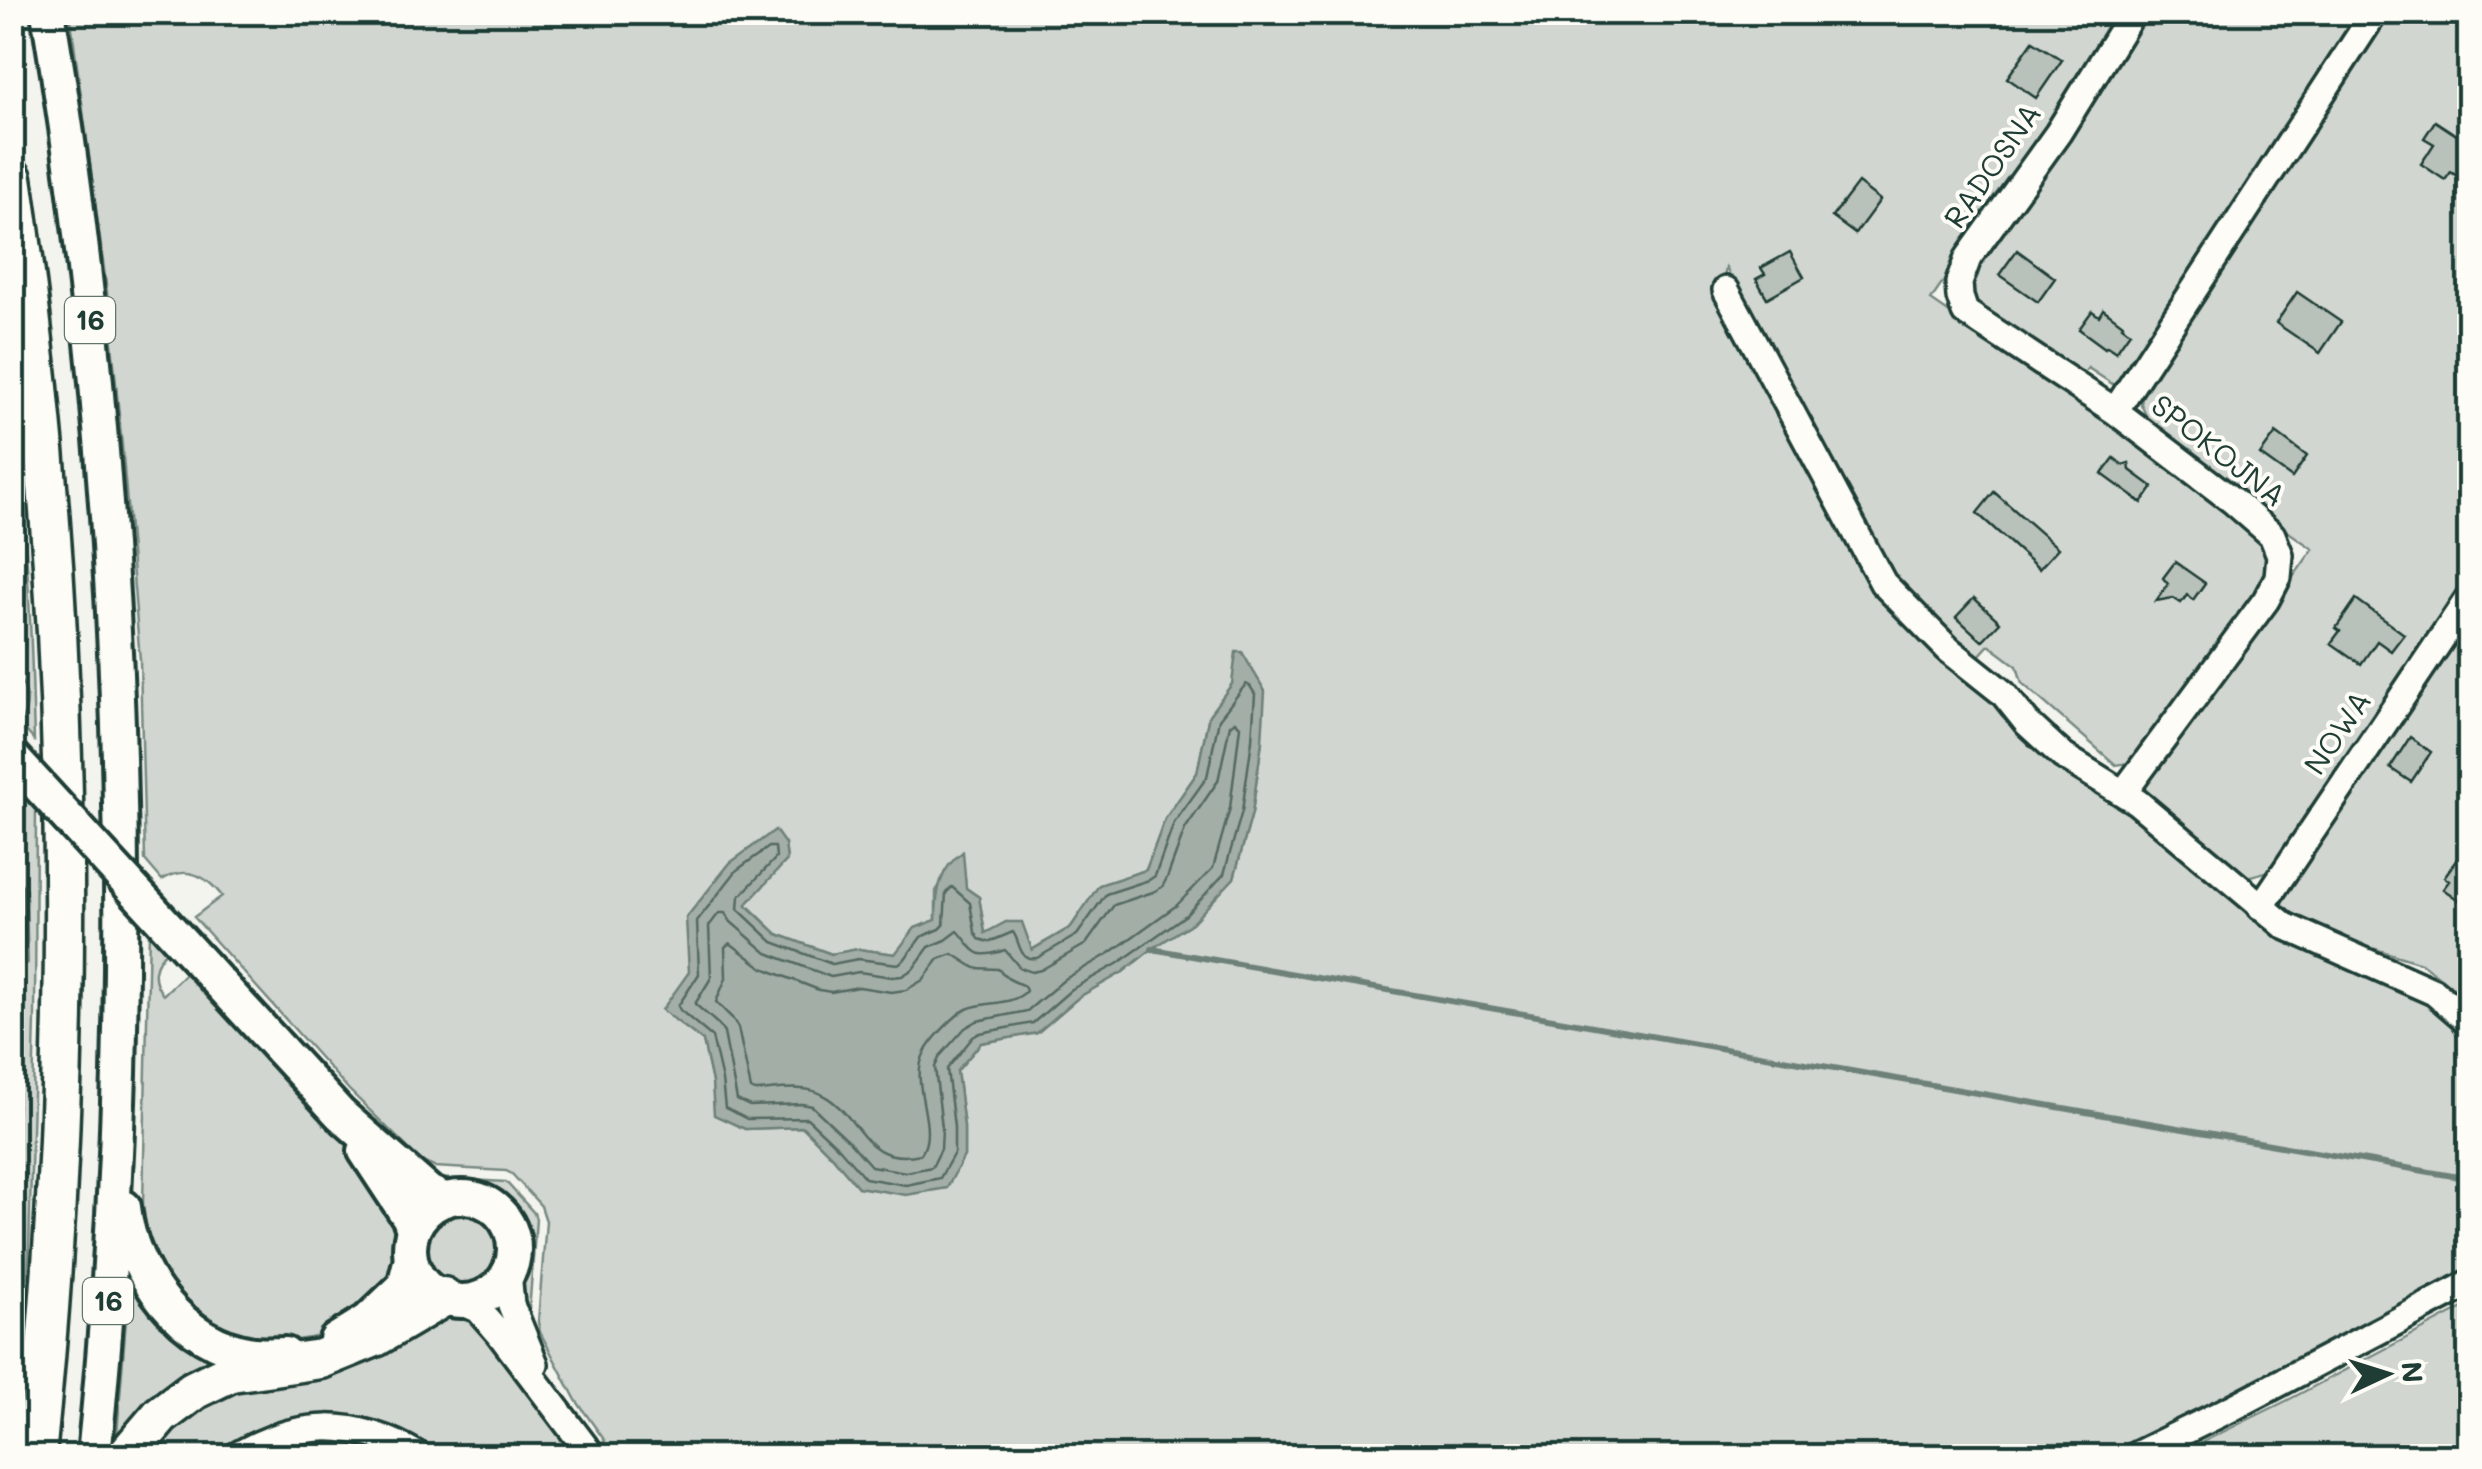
<svg xmlns="http://www.w3.org/2000/svg" width="2482" height="1469" font-family="Mali,sans-serif">
<style>
.green{fill:#d1d6d1;stroke:#788a82;stroke-width:2.5;fill-rule:evenodd}
.water{fill:#a3aea7;stroke:#6e8179;stroke-width:2.5}
.lines{fill:none;stroke-linecap:round;stroke-linejoin:round}
.shore{stroke:#546a62;stroke-width:2.5}
.stream{stroke:#6e8179;stroke-width:6}
.building{fill:#b9c1bb;stroke:#1f3d34;stroke-width:2.5}
.minor-casing{stroke:#1f3d34;stroke-width:32}
.major-casing{stroke:#1f3d34;stroke-width:40}
.highway-casing{stroke:#1f3d34;stroke-width:45}
.minor{stroke:#fdfcf7;stroke-width:25}
.major{stroke:#fdfcf7;stroke-width:32}
.highway{stroke:#fdfcf7;stroke-width:38}
.major-bridge-casing{stroke:#1f3d34;stroke-width:40;stroke-linecap:butt}
.major-bridge{stroke:#fdfcf7;stroke-width:32}
.labels{text-anchor:middle;stroke-width:8;stroke-linejoin:round;paint-order:stroke}
.shield{fill:#fdfcf7;stroke:#62766e;stroke-width:2.5}
.shield-label{font-size:28px;font-weight:bold;fill:#1f3d34}
.street-label{font-size:30px;fill:#1f3d34;stroke:#fdfcf7}
</style>
<rect width="100%" height="100%" fill="#f4f4ef"/>
<filter id="ink" filterUnits="userSpaceOnUse"><feTurbulence type="fractalNoise" baseFrequency=".01" numOctaves="2"/><feDisplacementMap in="SourceGraphic" scale="20" xChannelSelector="R" yChannelSelector="G"/><feConvolveMatrix kernelMatrix="1 2 1 2 8 2 1 2 1" color-interpolation-filters="sRGB"/></filter>
<g filter="url(#ink)">
<path class="green" d="M70 13H2124L1931 300 2100 417 2268 543 2272 575 2135 762 2116 765 2022 683 2017 666 1989 645 1977 658 1888 578 1726 268 1721 293 1863 560 2238 897 2429 1002 2450 1021 2469 1048V1270L2254 1384 2109 1456H604L596 1449 605 1441 576 1400 540 1332 538 1322 546 1221 541 1206 512 1174 506 1171 434 1167 422 1162 350 1091 194 917 222 896C206 875 187 865 162 880L145 860 140 660 123 456 107 292ZM1232 684 1262 741 1252 813 1234 878 1123 972 1079 997 1037 1033 981 1043 957 1071 964 1127V1156L858 1187 832 1156 803 1127 745 1129 715 1115 712 1082 703 1041 663 1010 785 844 787 860 746 904 777 934 832 954 858 949 896 954 915 928 936 920V891L962 853 966 888 979 897 985 934 1006 922 1031 950 1071 927 1100 885 1146 870 1165 819 1197 773 1209 715Z
M2148 13H2357L2333 49 2335 61 2117 387 2088 368 2078 380 1971 303 1967 281Z
M2391 13H2469V580L2270 871 2247 877 2143 789 2313 549 2201 471 2151 427 2141 404 2144 382Z
M13 445C30 542 31 642 34 740L20 724C31 704 29 687 13 673Z
M2469 614V1000L2421 963 2303 927 2280 911 2283 890Z
M21 788 36 803 35 1019 28 1287 14 1456 12 1184 21 1058V1031L13 1003 12 793Z
M149 929 168 949C153 964 150 978 163 995L188 971 370 1171 400 1233 398 1266 395 1278C377 1294 356 1317 335 1329 325 1336 311 1338 298 1340 243 1349 188 1320 160 1271 149 1251 146 1227 143 1204Z
M433 1178 506 1182 534 1213 536 1219 528 1326 516 1286 524 1261 525 1250 522 1230 518 1219 504 1201 484 1190 446 1186Z
M424 1249a38 38 0 1 1 76 0a38 38 0 1 1-76 0Z
M133 1280 215 1359 120 1437 117 1435 129 1281Z
M2469 1305V1456H2174L2288 1400Z
M441 1309 475 1318 577 1452 571 1456H436L420 1443 315 1416 282 1422 247 1437 216 1456H139L186 1405Z
M322 1438 355 1439 398 1456H255L284 1443Z"/>
<path class="water" d="M1236 652H1242L1265 691 1262 741 1252 813 1234 878 1192 923 1152 949 1123 972 1079 997 1037 1033 981 1043 957 1071 964 1127V1156L947 1188 906 1195 858 1187 832 1156 803 1127 745 1129 714 1115 712 1082 703 1041 662 1010 689 972 686 918 730 863 775 830 785 844 787 860 746 905 777 934 831 954 858 949 895 954 915 928 936 920C936 893 939 868 963 852L966 888 979 897 985 933 1006 922H1022L1032 950 1071 927 1099 885 1146 870 1165 819 1197 773 1209 715 1232 684Z"/>
<g class="lines">
<path class="shore" d="M1246 684 1250 686 1255 694 1252 740 1242 811 1224 874 1186 915 1117 964 1072 989 1033 1023 980 1033 973 1037 947 1069 954 1127V1153L940 1178 906 1185 865 1178 840 1149 807 1118 747 1119 725 1108 722 1080 712 1037 680 1010 678 1006 699 974 697 921 737 870 769 847H775L776 858 739 897 738 909 773 942 832 964 858 959 898 964 904 960 921 937 940 929 944 925 946 893 952 887 970 903 975 932 979 939 989 942 1013 932C1021 943 1018 961 1037 958L1077 935 1106 894 1149 880 1155 876 1174 823 1207 777 1219 719Z
M1235 721 1240 726 1230 808 1213 868 1177 905 1110 953 1065 979 1027 1011 977 1021 965 1028 940 1056 935 1067 942 1128 941 1149 932 1167 906 1172 871 1166 848 1140 812 1106 802 1104 750 1106 737 1100 724 1033 719 1025 695 1004 711 978 709 926 719 913H725L731 922 767 953 831 977 859 972 892 977 902 976 913 969 929 947 946 940 958 931C976 950 972 961 1005 950L1020 968 1032 972 1041 970 1086 944 1114 905 1153 892 1162 887 1167 878 1185 829 1218 781 1230 725Z
M730 943 763 968 819 990 831 992 859 987 891 992 906 990 923 980 939 959 953 954 975 968 998 969 1009 979 1024 986 1026 991C1013 1006 985 1001 967 1009 954 1015 930 1041 924 1054 909 1084 939 1128 921 1154 860 1167 863 1114 819 1093 801 1085 775 1090 755 1091L751 1089 738 1028 732 1018 716 1002 726 978 725 947Z"/>
<path class="stream" d="M12 877 24 889 26 962
M1152 949 2470 1179"/>
</g>
<path class="building" d="M2033 41 2062 60 2036 98 2007 78Z
M2435 121 2470 144V164L2460 178 2451 172 2445 180 2421 164 2434 144 2424 138Z
M1858 183 1880 200 1855 234 1832 217Z
M2017 250 2055 278 2038 302 1999 275Z
M1790 252 1804 277 1767 298 1756 279 1765 274 1761 268Z
M2297 292 2341 322 2320 353 2276 323Z
M2103 309 2123 324 2122 326 2130 332 2116 352 2107 346 2105 348 2079 329 2092 311 2099 316Z
M2276 433 2307 456 2292 478 2260 455Z
M2114 458 2123 465 2129 463 2130 470 2153 487 2142 503 2102 474Z
M1994 492 2058 548 2039 569 1977 513Z
M2175 562 2205 583 2193 600 2187 595 2181 603 2173 598 2156 601 2168 584 2163 578Z
M1974 598 2000 622 1982 641 1956 617Z
M2356 599 2404 634 2391 651 2377 641 2361 664 2331 643 2340 631 2336 628Z
M2410 737 2431 752 2411 782 2390 768Z
M2470 841V888L2460 901 2443 889 2449 881 2444 877Z"/>
<g class="lines">
<g class="minor-casing">
<path id="minor" d="M1726 290 1883 583 1949 650 2003 693 2027 723 2063 756 2137 802 2285 926 2434 992 2463 1017 2470 1027
M2115 411 1965 312 1960 297 1959 283 1968 258 2058 133 2133 12
M2124 792 2266 600 2278 577 2280 555 2272 535 2233 501 2115 411 2375 12
M2261 907 2470 596
M508 1272 511 1305 535 1364
M456 1301 478 1309 499 1333 592 1456
M236 1456C299 1419 356 1418 419 1456
M2134 1456 2232 1408 2470 1283"/>
</g>
<g class="major-casing">
<path id="major" d="M48 12C78 189 97 366 109 545 129 849 125 1153 94 1456
M280 1049 340 1114 429 1192 446 1200
M365 1151 409 1218 413 1230
M410 1249a52 52 0 1 1 104 0a52 52 0 1 1-104 0Z
M124 1207C131 1274 182 1344 253 1354 263 1355 274 1354 285 1354
M336 1340 367 1321 404 1286 411 1258"/>
</g>
<g class="highway-casing">
<path id="highway" d="M12 178C74 600 79 1033 36 1456
M126 1456 161 1415 194 1390 231 1372 321 1359 375 1337 443 1297"/>
</g>
<use href="#minor" class="minor"/>
<use href="#major" class="major"/>
<use href="#highway" class="highway"/>
<g class="major-bridge-casing">
<path id="major-bridge" d="M12 757 280 1049"/>
</g>
<use href="#major-bridge" class="major-bridge"/>
</g>
</g>
<g class="labels">
<g class="shield">
<rect x="65" y="297" width="50" height="46" rx="8"/>
<rect x="83" y="1278" width="50" height="46" rx="8"/>
</g>
<g class="shield-label">
<text x="90" y="330">16</text>
<text x="108" y="1311">16</text>
</g>
<g class="street-label">
<text transform="translate(1993 166) rotate(-55)" y="10">RADOSNA</text>
<text transform="translate(2218 451) rotate(38)" y="10">SPOKOJNA</text>
<text transform="translate(2338 733) rotate(-56)" y="10">NOWA</text>
</g>
</g>
<rect width="2482" height="1469" fill="none" stroke="#fdfcf7" stroke-width="50"/>
<rect x="25" y="25" width="2432" height="1419" fill="none" stroke="#1f3d34" stroke-width="4" filter="url(#ink)"/>
<g transform="translate(2387 1374) rotate(86)" stroke="#fdfcf7" stroke-width="8" paint-order="stroke">
<path d="M0-8L18 38L0 25L-18 38Z" fill="#1f3d34"/>
<text y="-15" font-size="28" font-weight="bold" text-anchor="middle" fill="#1f3d34">N</text>
</g>
</svg>
